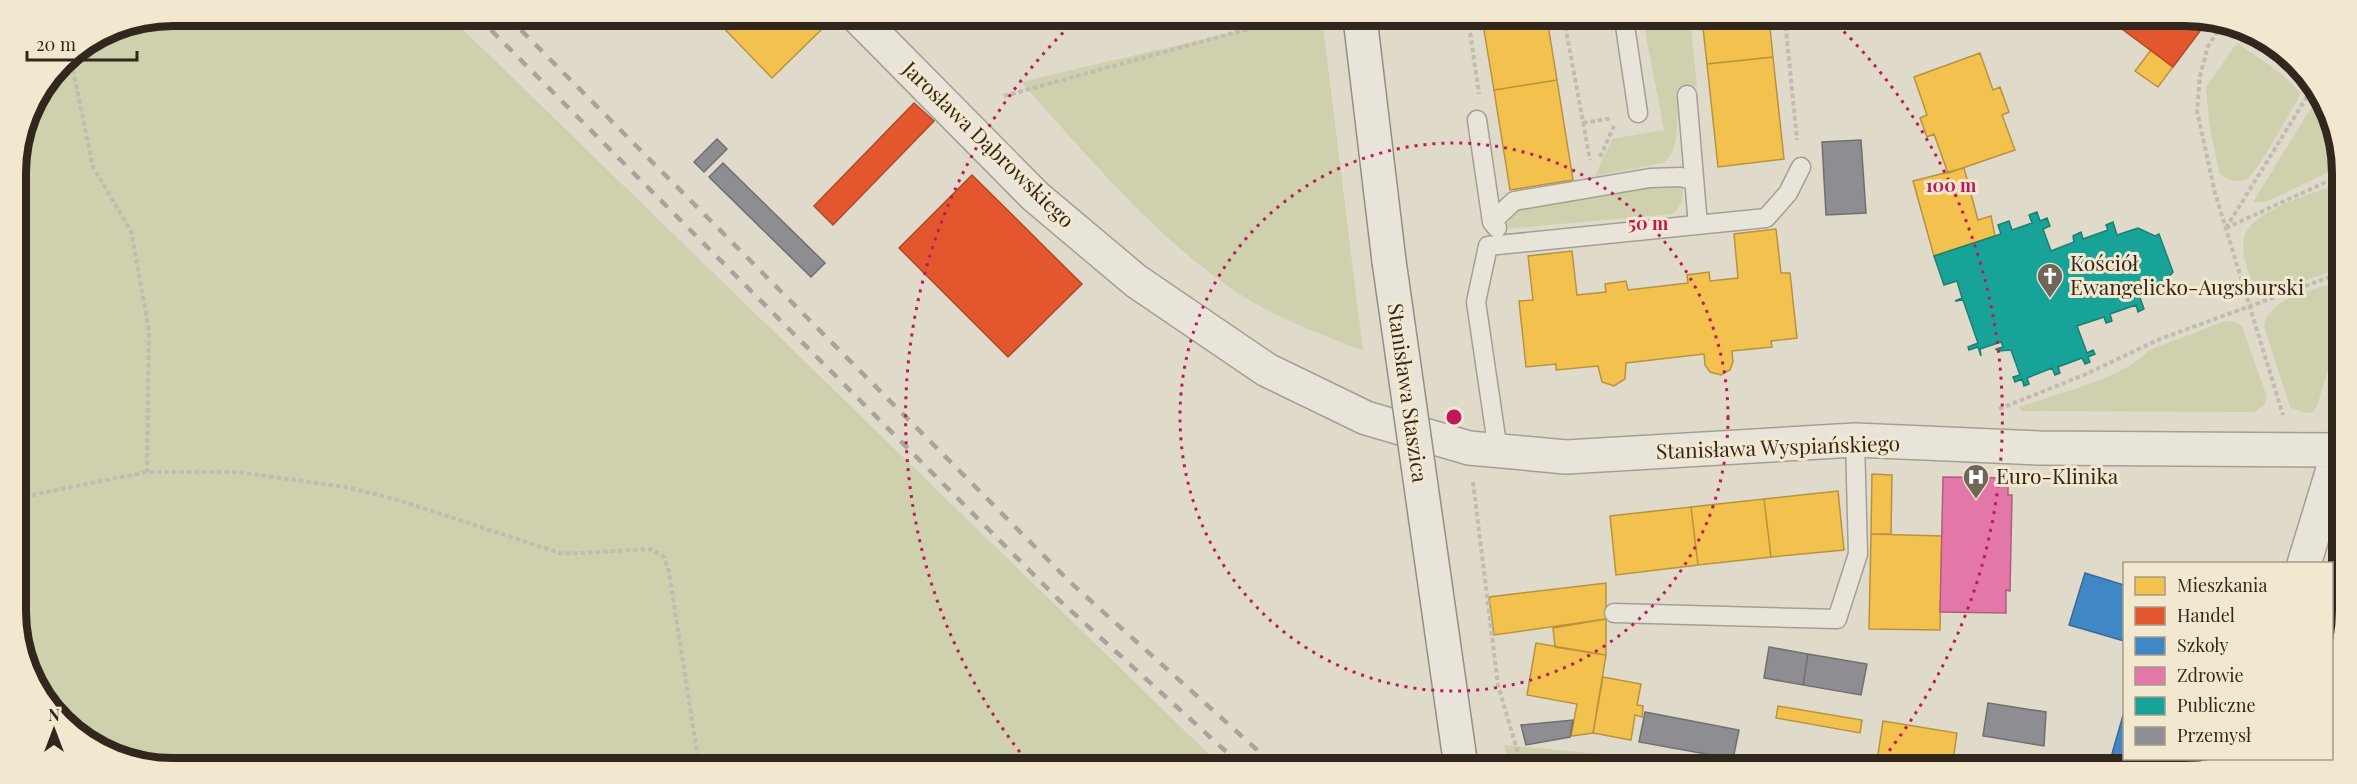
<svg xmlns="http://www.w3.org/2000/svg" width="2357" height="784" font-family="'Playfair Display',serif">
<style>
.green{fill:#cfd0ad}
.homes{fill:#f2c14e;stroke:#b8933f;stroke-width:1.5}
.shops{fill:#e4572e;stroke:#af4929;stroke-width:1.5}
.schools{fill:#3f88c5;stroke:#3b6b93;stroke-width:1.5}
.health{fill:#e377a8;stroke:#ae5f7e;stroke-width:1.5}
.public{fill:#17a398;stroke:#1f7e73;stroke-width:1.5}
.industry{fill:#8d8d92;stroke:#726e6f;stroke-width:1.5}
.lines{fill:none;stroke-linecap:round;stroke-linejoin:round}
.lane-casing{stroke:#a59f93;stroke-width:21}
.street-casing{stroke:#a59f93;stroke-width:36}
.secondary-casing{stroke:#958e83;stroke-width:36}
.path{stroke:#c1bbb2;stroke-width:4;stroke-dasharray:4.5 3;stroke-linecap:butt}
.lane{stroke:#e8e4da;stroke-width:18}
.street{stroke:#e8e4da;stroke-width:33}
.secondary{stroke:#e8e4da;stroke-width:33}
.rail{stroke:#a8a49b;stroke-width:4.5;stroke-dasharray:10 10;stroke-linecap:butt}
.secondary-bridge-casing{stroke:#958e83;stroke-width:36;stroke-linecap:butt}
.secondary-bridge{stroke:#e8e4da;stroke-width:33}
.ring{fill:none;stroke:#c2185b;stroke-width:3;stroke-dasharray:3 6}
.labels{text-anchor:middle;stroke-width:6;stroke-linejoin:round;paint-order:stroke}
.street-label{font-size:21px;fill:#32271d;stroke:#f2e8cf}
.poi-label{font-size:21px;fill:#32271d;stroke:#f2e8cf;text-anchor:start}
.rim{fill:none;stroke:#32271d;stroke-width:8}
.centre{fill:#c2185b;stroke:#f2e8cf;stroke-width:3}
.ring-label{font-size:18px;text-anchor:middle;font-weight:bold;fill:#c2185b;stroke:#f2e8cf;stroke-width:6;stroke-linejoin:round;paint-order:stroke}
</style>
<rect width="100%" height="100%" fill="#e0daca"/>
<path class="green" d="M172 15 449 16 1221 766 131 764 54 716 18 642 15 162 27 112 61 61 112 27Z
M1293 18H1322L1363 351C1321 334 1276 318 1238 293 1154 237 1088 156 1021 82Z
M1653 19H1690L1697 86 1678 89C1676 110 1682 152 1663 163L1595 176 1612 139 1664 130 1645 31Z
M2237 43 2283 75 2301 93C2291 110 2260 168 2249 177 2238 185 2229 180 2219 173L2209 122 2206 87Z
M2314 103C2334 119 2339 143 2339 167L2266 202H2253Z
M1671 182 1682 188C1684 200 1681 206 1672 214L1506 229 1504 226 1522 208Z
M2339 183 2338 269 2271 293C2254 287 2250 281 2246 264 2242 251 2241 236 2251 225 2268 206 2315 193 2339 183Z
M2338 282V336L2317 406 2312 413 2302 412 2290 407 2264 326C2268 297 2314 290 2338 282Z
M2225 321 2235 322 2242 326 2267 397 2265 404 2254 412 2022 411 2019 407C2056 394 2123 379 2149 350Z
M1504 745 1750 768 1509 767Z"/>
<path class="homes" d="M712 16 810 17 822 29 772 78Z
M900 17H917L909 25Z
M1482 18 1547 19 1557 80 1494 90Z
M1702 19H1769L1773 57 1707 64Z
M2151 50 2173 67 2158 87 2135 71Z
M1980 53 1993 90 2000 87 2009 112 2002 115 2015 150 1948 173 1934 134 1927 137 1920 118 1927 115 1914 77Z
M1773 57 1784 159 1718 167 1707 64Z
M1557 80 1573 180 1510 190 1494 90Z
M1964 168 1978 220 1991 216 1995 236 1934 256 1913 181Z
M1776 229 1781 273H1790L1797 338 1771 341 1772 347 1732 351 1733 362 1730 370 1721 375 1710 372 1705 365 1704 354 1626 363 1625 379 1614 386 1602 382 1598 366 1556 370V364L1526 367 1519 301 1533 300 1528 256 1572 251 1577 295 1606 292 1605 284 1626 281 1628 290 1688 283 1687 275 1709 272 1710 281 1738 278 1734 234Z
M1872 474 1892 475 1891 534H1871Z
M1838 491 1844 550 1771 557 1764 499Z
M1764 499 1771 557 1698 565 1691 507Z
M1691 507 1698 565 1616 575 1610 516Z
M1871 534 1942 536 1940 630 1869 629Z
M2337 559V613L2332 611V578Z
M1606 583V619L1494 635 1489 597Z
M2332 611 2337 613V653L2332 664Z
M1606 619V655L1555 647 1553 628Z
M1536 643 1606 655 1593 733 1571 736 1577 704 1527 695Z
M1603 677 1641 684 1637 705 1643 706 1642 717 1635 715 1631 740 1593 733Z
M1778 706 1862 720 1860 733 1776 718Z
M1883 721 1957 733 1952 768H1876Z
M2135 761 2197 768 2133 769Z"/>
<path class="shops" d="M2110 20H2203L2206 23 2173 67Z
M914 103 934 121 833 225 814 206Z
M972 175 1082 284 1008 357 899 248Z"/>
<path class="schools" d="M2085 573 2124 585V641L2069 625Z
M2124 712V758H2203L2201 766 2197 768 2111 757Z"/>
<path class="health" d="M1943 477 2008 478V495H2012L2010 591 2006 590V613L1940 612Z"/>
<path class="public" d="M2037 212 2040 221 2047 218 2050 226 2043 229 2051 251 2074 242 2073 236 2081 232 2083 239 2108 230 2106 225 2113 222 2117 235 2138 228 2155 236 2159 234 2173 272 2160 287 2139 295 2144 309 2138 312 2136 305 2110 314 2112 321 2106 323 2104 317 2077 326 2087 353 2093 350 2095 354 2088 357 2090 362 2085 364 2082 358 2058 367 2060 373 2055 375 2052 368 2027 378 2029 384 2024 386 2022 379 2015 382 2013 377 2020 375 2011 350 1998 351 1996 349 2003 347 2001 342 1980 349 1981 356 1978 347 1969 350 1968 347 1978 343 1963 300 1955 301 1962 298 1957 281 1944 285 1934 256 2001 234 1998 225 2009 221 2012 230 2032 223 2029 215Z"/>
<path class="industry" d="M717 139 727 149 704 172 694 162Z
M1861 140 1866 213 1826 215 1822 142Z
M723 163 825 263 811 277 709 177Z
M1769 647 1808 654 1803 685 1764 678Z
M1808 654 1867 664 1861 695 1803 685Z
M1988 703 2046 712 2044 746 1983 736Z
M1645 712 1739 730 1733 759 1639 742Z
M1573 720 1570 737 1526 745 1521 725Z"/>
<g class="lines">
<g class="lane-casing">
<path id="lane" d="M1624 19 1638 113
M1687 95 1698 225
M1477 120 1492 222 1497 228
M1492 222 1514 201 1650 178 1681 177 1694 181
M1498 451 1476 302 1488 246 1766 218 1788 193 1801 167
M1614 613 1837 619 1858 554 1855 440"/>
</g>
<g class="street-casing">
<path id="street" d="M858 17 1035 196 1136 281 1267 370 1366 418 1469 448 1566 457 1855 440 2039 448 2338 450
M2304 564 2338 453"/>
</g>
<g class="secondary-casing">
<path id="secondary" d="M1360 18 1389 261"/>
</g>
<path class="path" d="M1468 18 1479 94
M1564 19 1590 160
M1785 19 1797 140
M2222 25 2208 46 2200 76 2197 111 2215 193 2283 415
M70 55 93 167 131 231 149 331 147 472
M2282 68 2288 60
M1004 96 1288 18
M1583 123 1612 118
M1600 157 1614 126
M2226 228 2311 90
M2226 228 2339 176
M1999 409 2084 375 2160 339 2338 274
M1473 482 1498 685 1522 767
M17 498 147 472H237L345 487 398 500 563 554 651 549 664 557 669 572 699 765"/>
<use href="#lane" class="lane"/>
<use href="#street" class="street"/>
<use href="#secondary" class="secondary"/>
<path class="rail" d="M477 16 1059 600 1242 766
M507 16 1071 583 1275 766"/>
<g class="secondary-bridge-casing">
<path id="secondary-bridge" d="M1389 261 1461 767"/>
</g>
<use href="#secondary-bridge" class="secondary-bridge"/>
</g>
<g class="ring">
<circle cx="1454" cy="417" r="274"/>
<path d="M1031 766A548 548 0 0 1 1077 19M1831 19A548 548 0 0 1 1877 766"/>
</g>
<defs>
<g id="church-pin" transform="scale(1.35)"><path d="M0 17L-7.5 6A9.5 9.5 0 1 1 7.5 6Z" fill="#6f665a" stroke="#f2e8cf"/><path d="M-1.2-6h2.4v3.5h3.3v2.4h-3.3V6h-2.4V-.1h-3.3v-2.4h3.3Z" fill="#fff"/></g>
<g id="hospital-pin" transform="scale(1.35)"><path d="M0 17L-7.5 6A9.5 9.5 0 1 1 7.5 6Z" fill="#6f665a" stroke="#f2e8cf"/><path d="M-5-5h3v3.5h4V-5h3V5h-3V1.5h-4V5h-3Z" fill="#fff"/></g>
</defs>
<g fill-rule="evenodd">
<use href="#church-pin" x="2050" y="276"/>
<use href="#hospital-pin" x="1976" y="477"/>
</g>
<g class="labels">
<g class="street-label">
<text transform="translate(988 145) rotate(44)" y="7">Jarosława Dąbrowskiego</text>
<text transform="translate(1407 393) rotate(82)" y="7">Stanisława Staszica</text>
<text transform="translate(1778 448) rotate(-2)" y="7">Stanisława Wyspiańskiego</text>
</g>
<g class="poi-label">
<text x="2070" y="271">Kościół<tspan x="2070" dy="24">Ewangelicko-Augsburski</tspan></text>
<text x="1996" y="484">Euro-Klinika</text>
</g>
</g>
<path d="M0 0H2357V784H0ZM173 26H2185A147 147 0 0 1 2332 173V611A147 147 0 0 1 2185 758H173A147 147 0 0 1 26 611V173A147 147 0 0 1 173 26Z" fill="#f2e8cf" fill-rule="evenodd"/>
<path class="rim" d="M173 26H2185A147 147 0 0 1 2332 173V611A147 147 0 0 1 2185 758H173A147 147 0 0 1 26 611V173A147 147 0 0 1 173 26Z"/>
<circle cx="1454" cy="417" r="9" class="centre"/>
<g class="ring-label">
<text x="1951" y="192">100 m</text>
<text x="1648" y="230">50 m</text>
</g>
<rect x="2123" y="562" width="210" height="198" fill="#f2e8cf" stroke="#a59b88" stroke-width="1.5"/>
<rect x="2135" y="577" width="30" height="18" fill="#f2c14e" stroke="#a59b88" stroke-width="1.5"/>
<text x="2177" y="592" font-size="18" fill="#32271d">Mieszkania</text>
<rect x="2135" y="607" width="30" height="18" fill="#e4572e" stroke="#a59b88" stroke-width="1.5"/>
<text x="2177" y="622" font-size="18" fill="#32271d">Handel</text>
<rect x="2135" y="637" width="30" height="18" fill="#3f88c5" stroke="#a59b88" stroke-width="1.5"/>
<text x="2177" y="652" font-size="18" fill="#32271d">Szkoły</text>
<rect x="2135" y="667" width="30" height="18" fill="#e377a8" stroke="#a59b88" stroke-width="1.5"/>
<text x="2177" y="682" font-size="18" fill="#32271d">Zdrowie</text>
<rect x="2135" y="697" width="30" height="18" fill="#17a398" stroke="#a59b88" stroke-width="1.5"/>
<text x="2177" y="712" font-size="18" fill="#32271d">Publiczne</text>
<rect x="2135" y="727" width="30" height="18" fill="#8d8d92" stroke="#a59b88" stroke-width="1.5"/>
<text x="2177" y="742" font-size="18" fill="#32271d">Przemysł</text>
<g transform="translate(54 730)" stroke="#f2e8cf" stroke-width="4.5" paint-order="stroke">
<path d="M0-4.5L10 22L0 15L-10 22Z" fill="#32271d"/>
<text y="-9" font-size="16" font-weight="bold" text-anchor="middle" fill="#32271d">N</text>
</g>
<path d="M27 51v9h110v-9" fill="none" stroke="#32271d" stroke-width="3"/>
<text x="36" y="51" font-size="18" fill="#32271d" stroke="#f2e8cf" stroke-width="4.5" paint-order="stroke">20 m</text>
</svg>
